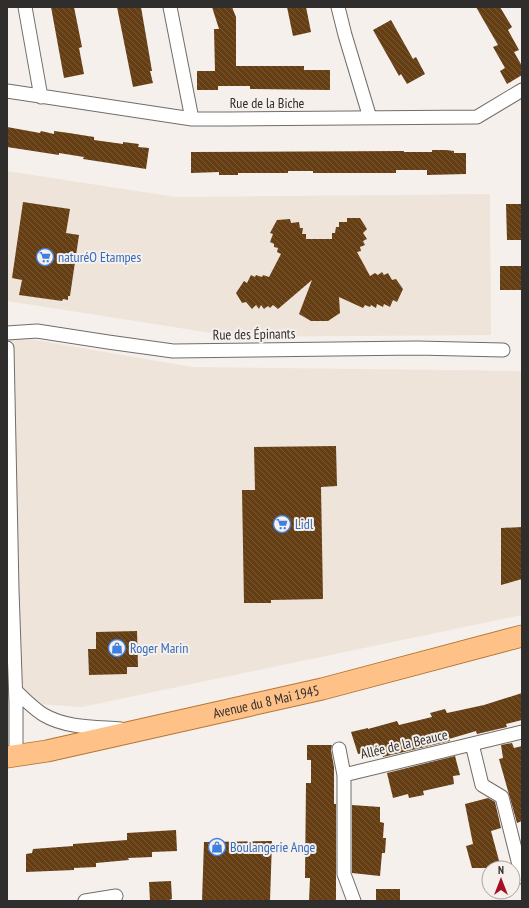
<svg xmlns="http://www.w3.org/2000/svg" width="529" height="908" font-family="'PT Sans Narrow',sans-serif">
<style>
.built{fill:#efe4da}
.building{fill:url(#building-back-hatch)}
.lines{fill:none;stroke-linecap:round;stroke-linejoin:round}
.street-casing{stroke:#716d69;stroke-width:15}
.primary-casing{stroke:#b57434;stroke-width:23}
.street{stroke:#fff;stroke-width:13}
.primary{stroke:#fec288;stroke-width:21}
.labels{text-anchor:middle;stroke-width:4;stroke-linejoin:round;paint-order:stroke}
.street-label{font-size:14px;fill:#302e2c;stroke:#f5f0ec}
.shop-label{font-size:14px;fill:#366cbe;stroke:#f5f0ec;text-anchor:start}
</style>
<defs>
<pattern id="building-back-hatch" width="6" height="6" patternUnits="userSpaceOnUse"><rect width="6" height="6" fill="#653e13"/><path d="M-1 5l2 2M0 0l6 6M5-1l2 2" fill="none" stroke="#775836"/></pattern>
</defs>
<rect width="100%" height="100%" fill="#f5f0ec"/>
<path class="built" d="M7 171 176 197 490 194 491 335 237 337 7 301Z
M7 335 192 367 522 371V615L82 707 7 702Z"/>
<path class="building" d="M51 7H74L82 47 79 48 84 74 64 78Z
M117 7H141L152 71H150L153 83 133 87Z
M212 7H232L236 17V66H304V70H330V90L250 89V86H218V90H197V71H215L214 29H219Z
M287 7H306L311 32 293 36Z
M476 7H500L512 27 508 30 519 50 514 52 522 66V75L507 84 500 71 505 68 493 47 498 45Z
M391 20 413 59 416 57 425 74 407 84 401 74 399 76 373 30Z
M7 127 40 133 41 131 54 134V131L69 133 94 137V140L123 144V142L139 144 138 147 149 148 146 169 109 163 83 159 84 157 59 153V155L7 147Z
M432 150H446L454 151V153H466V174L427 175V170H396V173H313V171H288V173H238V175H219V172L191 173V152L404 151V152H432Z
M23 202 70 209 66 233 79 235 70 296H68V300L63 299 62 301 19 295 22 280 12 278Z
M506 204H522V240H507Z
M347 218H360L367 229 363 233 367 239 363 241 365 245 360 247 361 251 357 252 370 276 375 273 378 275 382 272 384 275 388 273 392 280 396 279 403 289 397 302 393 300 390 307 384 304 383 307 377 304 376 308 371 305 370 307 365 305 363 308 339 297 340 313 328 321H311L299 314 312 280 278 309 273 305 270 308 268 306 264 309 261 305 259 309 256 305 252 309 246 302 242 303 236 293 244 281 247 283 251 275 255 277 256 275 262 277 263 275 269 277 281 254 277 252 278 248 274 247V244L270 242 273 234 270 233 277 220 290 219 291 223 299 222 300 228H303L302 234H306V239H332V233H335L336 227H339V222H347Z
M500 266H522V290H500Z
M336 446 337 486 321 487 323 599 271 600V603H244L242 490H255L254 447Z
M522 527V579L501 585V528Z
M137 631 138 667H127V674L89 675 88 649H96V632Z
M522 693V720L506 724 507 727 477 734 476 731 449 739 450 741 383 757 382 754 366 758 364 753 358 754 351 732 368 728V729L397 721 399 725 432 717 430 713 445 709 447 713 484 705Z
M512 743 514 748 522 746V821L517 823 499 759 503 758 501 745Z
M307 745H332L331 750 334 767V804H336V900H331V901H309L310 878H305L306 783H311V760H307Z
M455 756 460 775 453 776 454 784 423 791 424 795 409 798 408 794 393 798 387 773Z
M488 798 495 802 501 828 491 831 501 868H472L466 846 473 844 465 804Z
M352 805 380 807V822L384 823 383 838H386L385 853H382L380 876 352 873Z
M176 830 177 851 152 852V857L128 858 129 860 96 863V867L74 868V870L26 872V854L32 853 33 849 73 846V844L127 840V833Z
M272 841 270 901H202L204 842Z
M171 881 172 899 169 900 170 901H150L149 882Z
M376 889H400V901H376Z"/>
<g class="lines">
<g class="street-casing">
<path id="street" d="M25 7 41 97
M170 7 192 119
M338 7 345 35 370 118
M7 91 192 119H228L477 117 522 90
M7 333 37 331 108 342 173 351 417 348 503 350
M7 348 12 590 16 704V756
M16 691C25 700 34 709 44 715 66 728 96 727 121 729
M472 744 522 732
M339 749 344 775
M85 901 116 896
M354 901 344 874V775L472 744 482 785 502 797 522 877"/>
</g>
<g class="primary-casing">
<g id="primary">
<path id="s1" d="M7 757 47 751 322 689 522 636"/>
</g>
</g>
<use href="#street" class="street"/>
<use href="#primary" class="primary"/>
</g>
<defs>
<g id="supermarket-ring" transform="scale(0.9)"><circle r="9.5" fill="#f5f0ec" stroke="#3f7fe0" stroke-width="1.5"/><path d="M-6-5.5h2.5l.6 2H6L4.5 2H-2.5L-4.4-4H-6ZM-1.5 3.2a1.3 1.3 0 1 0 .1 0ZM3 3.2a1.3 1.3 0 1 0 .1 0Z" fill="#3f7fe0"/></g>
<g id="shop-ring" transform="scale(0.9)"><circle r="9.5" fill="#f5f0ec" stroke="#3f7fe0" stroke-width="1.5"/><path d="M-5-2.5h2.3a2.7 3.5 0 0 1 5.4 0H5L5.5 6h-11ZM-1.5-2.5h3a1.5 2.3 0 0 0-3 0Z" fill="#3f7fe0"/></g>
</defs>
<g fill-rule="evenodd">
<use href="#supermarket-ring" x="45" y="257"/>
<use href="#supermarket-ring" x="282" y="524"/>
<use href="#shop-ring" x="117" y="648"/>
<use href="#shop-ring" x="217" y="847"/>
</g>
<g class="labels">
<g class="street-label">
<text x="267" y="108">Rue de la Biche</text>
<text transform="translate(254 334) rotate(-1)" y="5">Rue des Épinants</text>
<text dy="5" stroke="none"><textPath href="#s1" startOffset="265">Avenue du 8 Mai 1945</textPath></text>
<text transform="translate(404 744) rotate(-13)" y="5">Allée de la Beauce</text>
</g>
<g class="shop-label">
<text x="58" y="262">naturéO Etampes</text>
<text x="295" y="529">Lidl</text>
<text x="130" y="653">Roger Marin</text>
<text x="230" y="852">Boulangerie Ange</text>
</g>
</g>
<rect width="529" height="908" fill="none" stroke="#302e2c" stroke-width="16"/>
<g transform="translate(501 880)"><circle r="19" fill="#f5f0ec" stroke="#a6a29f"/>
<path d="M0-3L7 15L0 10L-7 15Z" fill="#a60e25"/>
<text y="-6" font-size="11" font-weight="bold" text-anchor="middle" fill="#302e2c">N</text>
</g>
</svg>
